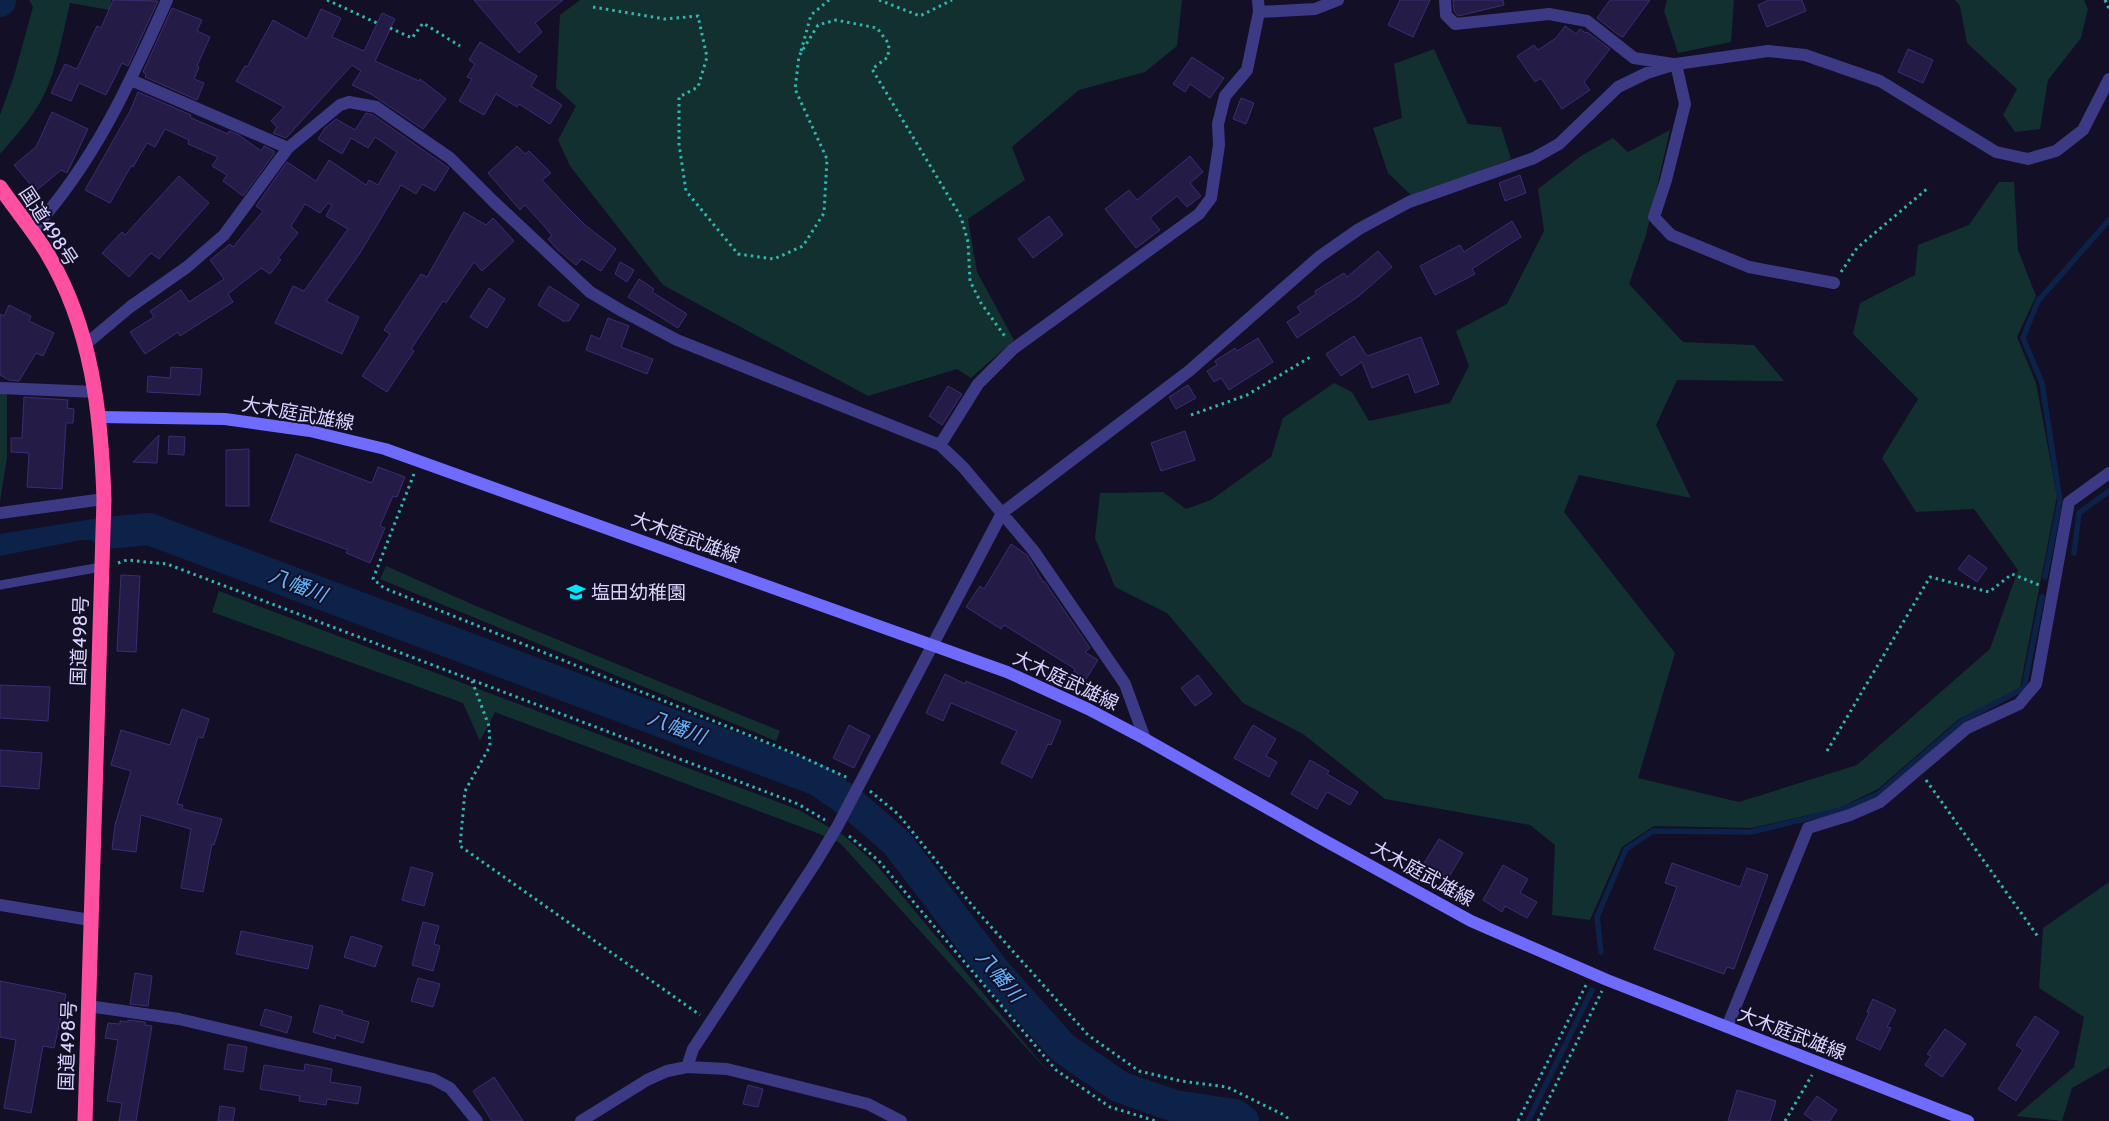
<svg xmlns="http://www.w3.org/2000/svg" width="2109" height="1121" font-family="Cabin,'Noto Sans JP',sans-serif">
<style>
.green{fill:#12302f}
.water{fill:#0c2248}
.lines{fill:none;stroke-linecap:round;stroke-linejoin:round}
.stream{stroke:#0c2248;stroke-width:5.5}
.river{stroke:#0c2248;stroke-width:32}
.building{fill:#241b47;stroke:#3b2d73}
.path{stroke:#2fb8b0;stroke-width:3;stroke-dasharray:2.5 4;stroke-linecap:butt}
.lane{stroke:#3d3a85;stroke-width:9}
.street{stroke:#3d3a85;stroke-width:12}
.secondary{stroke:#6f6bff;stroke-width:12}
.highway{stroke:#ff4fa3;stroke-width:15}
.labels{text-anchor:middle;stroke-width:4;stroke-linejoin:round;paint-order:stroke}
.street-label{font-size:19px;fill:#d9d4ff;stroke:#130f26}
.poi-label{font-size:19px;fill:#d9d4ff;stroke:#130f26;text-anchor:start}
.water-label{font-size:20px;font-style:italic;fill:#62b6ff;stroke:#130f26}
</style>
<rect width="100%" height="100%" fill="#130f26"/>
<path class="green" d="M29 0H111L110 10 70 3C63 33 56 73 42 99 31 119 15 137 0 154V115L14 76 33 7Z
M580 0H1182L1177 46 1145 72 1079 90 1012 147 1025 180 968 219 977 272 1014 340 971 378 957 369 868 396 663 285 570 166 558 140 576 106 556 88 560 15Z
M1667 0H1734L1731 42 1678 53 1664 11Z
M1955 0H2084L2088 9 2081 38 2048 80 2040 129 2015 132 2003 115 2017 89 1967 43 1960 6Z
M1434 49 1468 124 1501 127 1511 159 1413 197 1388 173 1373 128 1402 118 1394 64Z
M1670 130 1646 235 1629 284 1683 342 1754 345 1784 381 1677 380 1656 425 1691 498 1579 475 1564 512 1675 653 1638 778 1739 802 1857 765 1990 649 2018 570 1974 509 1916 512 1882 458 1918 399 1853 334 1860 303 1915 275 1918 245 1969 225 1999 182H2014L2018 250 2036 296 2017 337 2036 383 2057 496 2020 688 1959 719 1878 789 1839 808 1752 828 1654 826 1622 847 1590 920 1552 915 1555 845 1530 825 1385 799 1303 734 1243 703 1167 613 1115 587 1095 538 1100 493 1163 492 1186 509 1211 500 1271 457 1283 418 1334 383 1352 392 1369 421 1450 403 1469 366 1456 331 1507 304 1544 231 1538 189 1581 156 1613 138 1628 152Z
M0 392H7V457L0 502Z
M386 566 476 606 780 731 776 741 380 579Z
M219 591 799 810 843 835 875 863 1052 1076 840 843 820 834 495 712 480 741 463 703 212 612Z
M2109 882V1067L2072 1088 2062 1121 2016 1116 2074 1067 2084 1017 2039 988 2043 928Z"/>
<path class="water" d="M93 519 153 525 149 542 81 540 0 556V534Z"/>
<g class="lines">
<path class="stream" d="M2074 553 2079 513 2109 491
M2045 577 2060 501 2042 383 2023 338 2038 301 2109 220
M1601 952 1597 917 1626 849 1653 831 1751 832 1841 810 1878 794 1962 721 2024 688 2042 597
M1528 1121 1592 990"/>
<path class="river" d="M0 1V0
M107 533 149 529 818 780 851 803 897 843 996 973 1063 1048 1120 1087 1175 1106 1235 1115 1243 1121"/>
</g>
<path class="building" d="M113 0 158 1 128 66 122 63 106 95 79 83 71 101 51 93 65 64 77 69 97 26 101 28Z
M474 0H563L535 23 542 32 519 53Z
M1400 0H1430L1413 37 1388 25Z
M1453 0H1503L1504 5 1458 16 1454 11Z
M1610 0H1650L1623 37 1620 36 1597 18Z
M1769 0H1802L1806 11 1767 27 1758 5Z
M172 8 202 20 197 31 210 37 197 66 199 67 194 79 204 83 197 100 145 77 146 74 143 72Z
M321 9 341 18 332 37 364 51 382 13 395 19 375 61 419 81 420 79 446 99 423 129 371 94 352 85 361 71 352 65 286 138 273 133 277 127 271 121 284 107 236 81 245 66 247 67 273 20 307 39Z
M1565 26 1576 34 1580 29 1586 33 1587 32 1610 49 1584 82 1590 90 1562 109 1541 78 1535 82 1517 56 1534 45 1538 50 1556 38Z
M480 42 537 76 531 86 562 105 550 124 519 104 517 107 496 94 484 115 459 101 472 79 467 77 475 64 469 60Z
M1908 49 1933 60 1923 83 1898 72Z
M1192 57 1224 78 1210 98 1190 84 1185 92 1173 84Z
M138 92 191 115 190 117 196 120 228 134 229 131 239 135 261 151 264 146 274 151V154L243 196 223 181 227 175 212 166 218 157 188 144 189 140 165 129 155 147 147 143 133 167 131 166 110 203 85 190 130 111Z
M1241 98 1254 103 1246 124 1233 119Z
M52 112 88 129 67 173 61 170 36 191 14 165 36 147Z
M366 113 373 115 449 168 435 191 422 184 416 194 401 185 360 253 326 301 359 317 342 354 275 323 293 286 304 291 348 229 326 216 332 205 328 203 320 213 305 204 291 226 298 233 278 258 281 260 270 274 261 268 228 294 233 302 180 336 178 332 145 354 130 332 154 317 150 311 181 290 189 302 224 279 210 260 230 244 233 247 263 211 256 206 287 162 316 181 329 160 366 185 369 180 378 185 397 152 375 137 368 148 351 138 342 154 318 139 325 128 336 119 355 130Z
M517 146 525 154 529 151 551 173 542 180 568 208 585 225 616 249 601 271 582 259 576 265 558 250 548 239 552 236 546 228 525 205 520 210 488 173Z
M1190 156 1203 172 1190 183 1201 196 1187 207 1177 196 1150 218 1160 230 1136 248 1105 209 1129 190 1137 200Z
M1520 175 1526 193 1505 201 1499 183Z
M179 176 209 203 159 259 151 253 129 277 102 253 122 232 125 235Z
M464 212 486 225 493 218 514 241 482 271 474 262 446 303 443 301 411 349 414 351 387 392 362 376 390 334 384 330 421 274 427 277Z
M1049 216 1063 235 1033 258 1018 239Z
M1512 221 1521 237 1472 269 1475 274 1435 295 1420 266 1460 245 1464 252Z
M1378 251 1392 267 1359 296 1297 338 1287 322 1301 313 1297 307 1316 294 1315 291 1344 273 1347 277Z
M620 262 634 270 627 282 615 274Z
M639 279 654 289 652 292 687 314 678 328 628 297Z
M549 286 579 305 569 321H563L538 305Z
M489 288 505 299 487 328 470 317Z
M9 305 31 316 29 321 54 333 43 356 36 353 19 381 9 380 0 375V314L4 316Z
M608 318 629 326 621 347 653 359 647 374 586 350 591 335 600 339Z
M1354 336 1367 356 1421 337 1439 384 1415 393 1408 374 1372 388 1362 362 1341 376 1326 354Z
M1258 338 1273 362 1229 390 1221 378 1214 382 1207 371 1217 365 1215 361 1235 348 1237 351Z
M171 367 202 369 200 395 147 392 148 376 170 378Z
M1188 385 1196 398 1176 409 1169 397Z
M948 386 962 394 942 425 929 416Z
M24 397 68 400 67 408 74 409 73 423H66L62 489 27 487 29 453 11 452V438H22Z
M1185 431 1195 460 1161 471 1151 443Z
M159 435 157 463 133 462Z
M169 436 185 437 184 455 168 454Z
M249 449V506H226V450Z
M296 454 372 483 378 467 405 477 397 497 393 496 380 526 385 528 370 563 346 553 348 550 270 521Z
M1011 544 1027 555 1043 582 1044 581 1090 648 1085 652 1098 660 1086 679 1074 671 1075 669 1004 625 1001 629 966 607 980 586 984 589Z
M1969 555 1987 568 1977 582 1958 569Z
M121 575 140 576 136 652 117 651Z
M945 674 965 684 966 681 1061 721 1051 745 1048 744 1032 778 1001 763 1017 731 951 703 943 721 926 713Z
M1198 675 1212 694 1195 706 1181 688Z
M0 685 50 687 48 721 0 718Z
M182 709 209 719 203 738 198 737 177 804 183 805 182 809 222 819 214 845 212 844 203 892 181 888 191 829 141 815 136 852 112 849 115 825 131 771 111 765 121 730 170 745Z
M849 725 870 736 854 768 833 758Z
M1253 725 1276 739 1266 756 1277 762 1269 777 1234 758Z
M0 750 42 753 39 789 0 786Z
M1310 760 1329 771 1327 774 1358 792 1350 805 1327 792 1317 809 1291 794Z
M1439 839 1463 853 1446 882 1421 868Z
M1672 863 1740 887 1747 868 1768 875 1734 969 1727 967 1724 974 1654 949 1677 887 1665 883Z
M1503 865 1528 879 1520 893 1537 902 1527 918 1505 906 1502 912 1483 900Z
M411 867 433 873 424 906 402 900Z
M423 922 439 926 434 944 440 946 433 971 412 965Z
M241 931 313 946 308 969 236 954Z
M351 936 382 946 375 967 344 957Z
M135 973 152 976 148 1006 130 1004Z
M418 978 440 984 433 1007 411 1001Z
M0 981 66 994 54 1048 43 1046 31 1113 4 1108 16 1040 0 1037Z
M1873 999 1896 1010 1887 1027 1891 1028 1880 1050 1856 1039 1869 1013 1867 1012Z
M320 1005 343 1011 342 1014 369 1022 363 1043 336 1035 335 1039 313 1032Z
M265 1009 292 1017 287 1033 260 1025Z
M2035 1016 2059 1032 2016 1101 1998 1089 2023 1050 2016 1045Z
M128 1020 145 1022V1025L152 1026 136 1121H119L122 1103 107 1101 118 1040 105 1038 108 1023 120 1024V1021L128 1022Z
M1945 1029 1966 1044 1942 1077 1925 1065 1931 1056 1927 1054Z
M228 1044 247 1047 243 1072 224 1069Z
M305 1064 332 1069 330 1082 361 1087 358 1104 327 1099 326 1105 299 1101 300 1096 260 1089 264 1065 304 1071Z
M494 1077 523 1121H492L473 1091Z
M748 1085 763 1089 758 1107 743 1104Z
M1737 1090 1776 1101 1770 1121H1728Z
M1817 1096 1837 1110 1830 1121H1814L1804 1114Z
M220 1106 235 1108 233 1121H218Z"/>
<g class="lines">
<path class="path" d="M327 0 377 23
M879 0 920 16 952 0
M2105 0 2109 9
M593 7 665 19 698 16 707 57 698 87 679 97V144L686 191 738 254 774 259 803 246 824 213 827 159 795 89 799 56 818 25 836 20 877 28 889 44 888 57 872 69 961 217 968 242 970 281 981 303 1006 338
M390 28 412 38 423 23 460 46
M801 51 811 15 829 0
M1841 272 1857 248 1928 188
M1191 415 1247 395 1312 356
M414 474 373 579 384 588 798 755 848 778
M118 563 127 560 167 564 798 804 825 820
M472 681 489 726 490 746 465 791 460 846 700 1015
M1827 751 1930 577 1989 592 2012 574 2039 585
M1926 780 2039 938
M870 791 898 814 976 910 1088 1035 1139 1071 1181 1081 1227 1087 1284 1115 1291 1121
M849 836 878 860 1056 1070 1110 1107 1156 1121
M1518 1121 1586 985
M1538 1121 1602 991
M1785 1121 1812 1075"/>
<path class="lane" d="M0 585 101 567"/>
<path class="street" d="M1445 0 1446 15 1455 24 1549 14 1587 21 1634 58 1673 64
M1259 12 1315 9 1338 0
M1676 64 1685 104 1666 180 1654 217 1671 235 1749 267 1834 283
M131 80 288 148
M32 230C93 165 131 81 167 0
M86 344 130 307 187 267 224 235 288 148 340 105 349 102 376 107 450 158 493 201 590 292 622 311 677 340 940 445 963 467 1033 550 1125 684 1145 739
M0 388 96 392
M940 445 978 384 1013 349 1199 214 1211 198 1219 145 1218 124 1225 96 1247 70 1259 12 1258 0
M0 513 104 499
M0 905 90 920
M88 1006 179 1019 433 1079 450 1088 477 1121
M1727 1027 1808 828 1850 815 1880 802 1967 728 2019 704 2036 684 2069 502 2109 473
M687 1067 693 1049 816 862 837 827 1002 513 1189 371 1319 257 1359 229 1409 202 1534 158 1559 144 1618 87 1647 73 1676 64 1768 51 1805 55 1880 81 1996 152 2028 159 2056 151 2083 130 2109 79
M581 1121 647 1080 667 1071 687 1067 727 1069 868 1104 901 1121"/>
<path class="secondary" d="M99 417 225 419 310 431 385 449 1007 672 1088 709 1145 739 1320 838 1471 921 1607 980 1968 1121"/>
<path class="highway" d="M0 187C15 209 33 230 47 253 92 328 101 413 104 499L85 1121"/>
</g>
<defs>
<g id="school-bare" transform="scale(1.5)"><path d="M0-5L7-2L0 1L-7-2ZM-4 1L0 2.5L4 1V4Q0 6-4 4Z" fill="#00e5ff" stroke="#130f26" stroke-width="2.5" paint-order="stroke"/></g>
</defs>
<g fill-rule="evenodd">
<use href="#school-bare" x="576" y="592"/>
</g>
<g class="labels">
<g class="street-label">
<text transform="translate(49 226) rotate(57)" y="7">国道498号</text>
<text transform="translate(298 413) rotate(10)" y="7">大木庭武雄線</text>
<text transform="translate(686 537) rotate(20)" y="7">大木庭武雄線</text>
<text transform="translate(79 641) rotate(-88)" y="7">国道498号</text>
<text transform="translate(1066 680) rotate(25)" y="7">大木庭武雄線</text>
<text transform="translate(1423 873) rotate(29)" y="7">大木庭武雄線</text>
<text transform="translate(1792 1033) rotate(21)" y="7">大木庭武雄線</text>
<text transform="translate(67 1046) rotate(-88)" y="7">国道498号</text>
</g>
<g class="poi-label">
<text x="591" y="599">塩田幼稚園</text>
</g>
<g class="water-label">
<text transform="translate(298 585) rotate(21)" y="7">八幡川</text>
<text transform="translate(677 727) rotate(21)" y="7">八幡川</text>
<text transform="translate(1000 976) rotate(50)" y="7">八幡川</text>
</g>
</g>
</svg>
